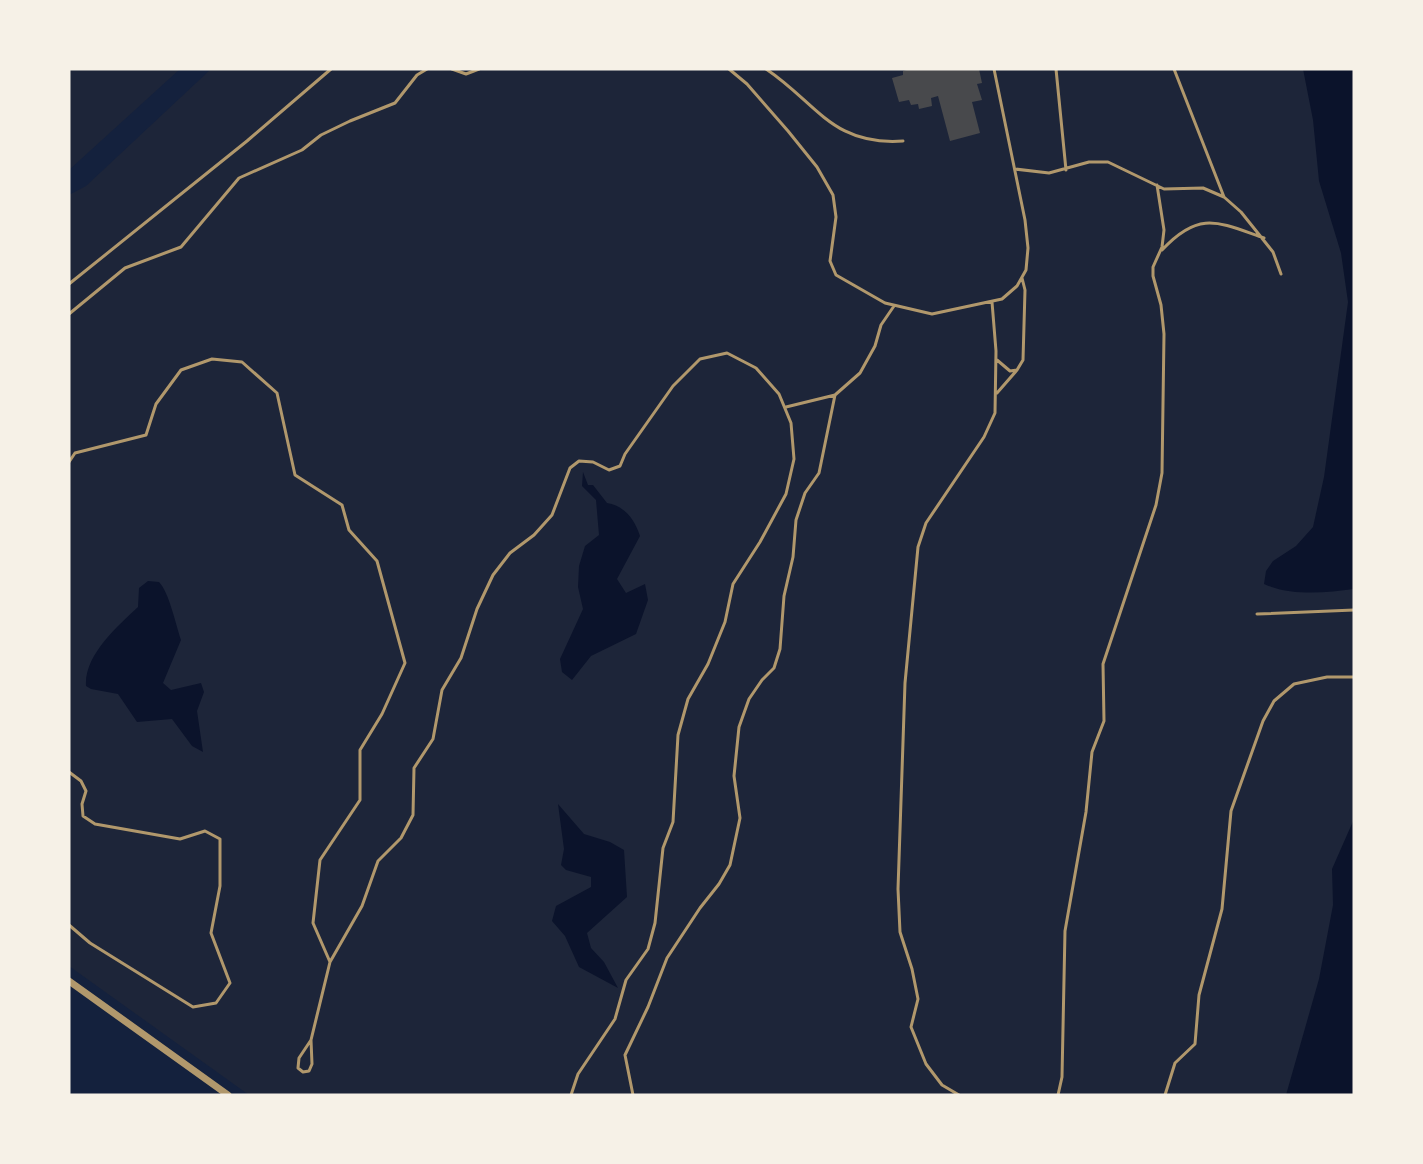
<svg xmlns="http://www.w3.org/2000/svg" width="1423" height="1164" font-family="'Fira Sans',sans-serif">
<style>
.green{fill:#1d2539}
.water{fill:#0b132b}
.building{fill:#48494c}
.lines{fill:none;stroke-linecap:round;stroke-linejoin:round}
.service{stroke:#b1986c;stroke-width:3}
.tertiary{stroke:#b1986c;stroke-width:7}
</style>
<rect width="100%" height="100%" fill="#14213d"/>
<path class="green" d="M69 69H180L69 170Z
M211 69H1354V1095H249L69 966V195L86 186Z"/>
<path class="water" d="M1303 69H1354V589C1325 593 1291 596 1264 584L1266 571 1273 561 1296 546 1313 527 1324 477 1348 302 1341 253 1319 181 1313 120Z
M583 472 588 485H593L607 503C625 506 635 520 640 536L617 579 626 593 645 584 648 600 636 634 591 656 572 680 562 672 560 659 583 609 578 587 579 566 585 546 599 535 596 500 582 486Z
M148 581 159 582C169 592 176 625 181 640L163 683 171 690 201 683 204 692 197 711 203 752 192 746 172 719 137 722 118 694 91 689 86 686C84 655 118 626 138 607L139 588Z
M558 804 584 834 610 842 624 850 627 897 587 933 591 948 604 962 618 988 579 967 565 936 552 921 556 906 591 887V877L566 870 561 865 564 849Z
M1354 819V1095H1286L1319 979 1333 905 1332 869Z"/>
<path class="building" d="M910 69H979L982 83 977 84 982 100 972 102 980 133 950 141 938 96 931 98 932 106 919 109 918 104 911 105 909 100 899 102 892 78 903 75V71Z"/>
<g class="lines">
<path class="service" d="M452 69 466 74 479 69
M729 69 747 84 788 131 817 167 833 195 836 217 830 261 836 275 885 303 932 314 1002 299 1017 286 1026 270 1028 248 1025 220 994 69
M766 69C817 103 832 146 903 141
M1056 69 1066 170
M1174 69 1224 197
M1015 169 1049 173 1089 162H1108L1164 189 1203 188 1224 197 1241 212 1273 252 1281 274
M1162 250C1199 210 1218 222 1264 238
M69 284 247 141 331 69
M69 314 125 268 181 247 239 178 302 150 321 135 350 121 395 103 417 75 427 69
M997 360 1010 371 1017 370 1023 360 1025 290 1022 278
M997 393 1017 370
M786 407 835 395
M69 462 75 453 146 435 156 404 181 370 212 359 242 362 277 393 295 475 342 505 349 530 377 561 405 663 382 714 360 750V800L320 860 313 923 330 962 362 906 378 861 401 838 413 815 414 768 433 739 442 690 461 658 477 609 493 575 510 553 534 535 552 515 570 468 579 461 593 462 609 470 620 466 625 454 673 386 700 359 727 353 756 368 779 394 791 423 794 459 786 494 760 542 733 584 725 622 708 664 688 699 678 735 673 822 663 848 655 923 648 949 626 980 615 1019 578 1074 571 1095
M1257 614 1354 610
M69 772 81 781 86 791 82 804 83 816 95 824 180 839 205 831 220 839V886L211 933 230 983 216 1003 193 1007 90 943 69 925
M311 1040 299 1058 298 1068 303 1072 309 1071 312 1064 311 1040 330 962
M633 1095 625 1055 648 1007 667 958 700 908 719 884 730 865 740 818 734 776 739 727 749 699 762 680 774 668 780 649 784 596 793 557 796 520 805 493 819 473 835 395 860 373 875 346 881 325 894 306
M959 1095 942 1085 926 1064 911 1027 918 999 912 969 900 932 898 889 905 683 918 547 926 523 984 437 995 413 996 351 992 302
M1058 1095 1062 1077 1065 931 1086 812 1092 752 1104 721 1103 664 1156 505 1162 473 1164 334 1161 305 1153 276V267L1162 247 1164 230 1157 185
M1165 1095 1175 1063 1195 1044 1199 995 1222 909 1231 811 1263 721 1274 701 1294 684 1327 677H1354"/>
<path class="tertiary" d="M69 981 228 1095"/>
</g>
<rect width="1423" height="1164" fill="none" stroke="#f6f1e7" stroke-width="141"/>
</svg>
